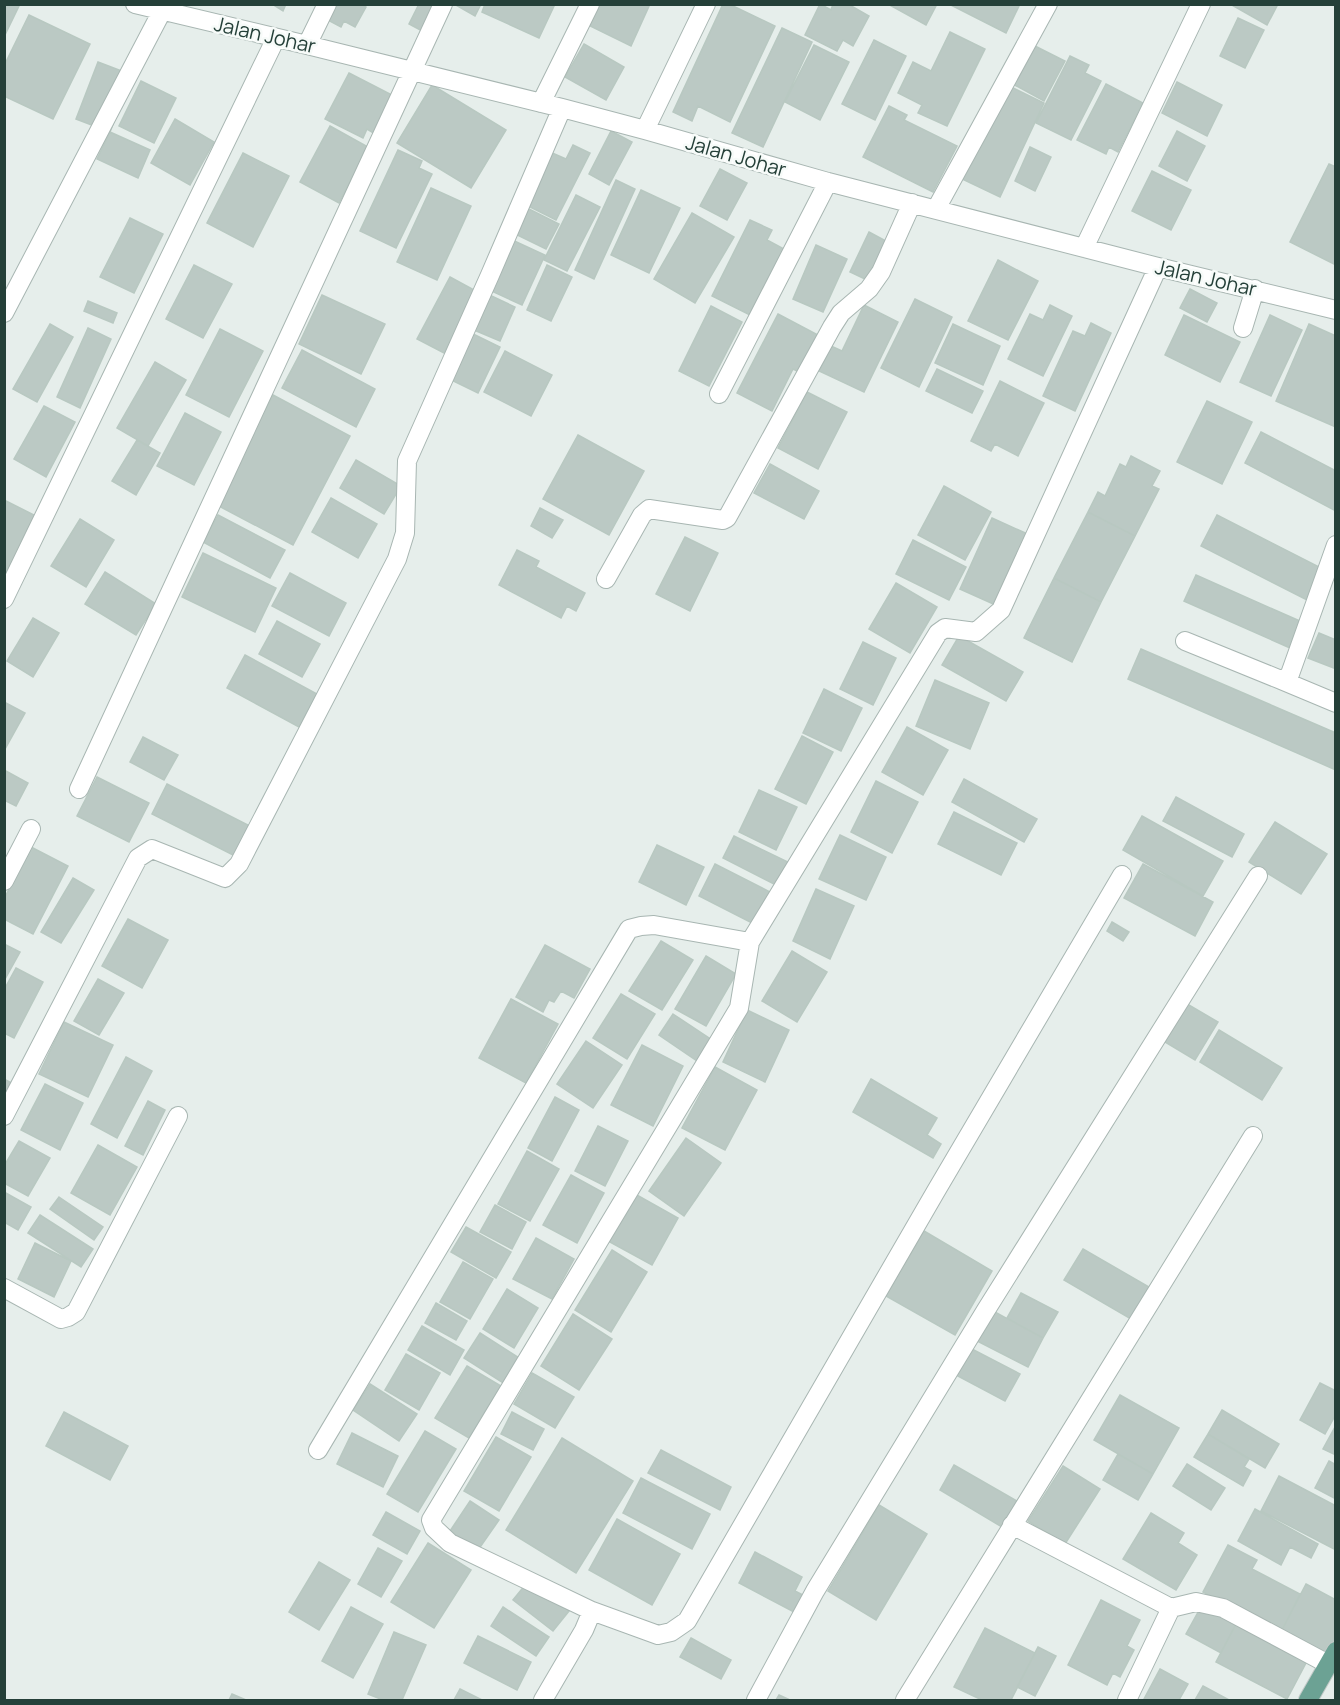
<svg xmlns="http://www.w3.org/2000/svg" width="1340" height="1705" font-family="Manrope,sans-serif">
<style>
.building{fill:#bbc9c4;stroke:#b8c8c1;stroke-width:1.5}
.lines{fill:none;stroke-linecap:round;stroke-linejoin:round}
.minor-casing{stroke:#a8b6b2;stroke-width:20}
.major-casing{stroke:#c2cac8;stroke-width:20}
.minor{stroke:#fff;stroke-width:18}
.major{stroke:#6ca294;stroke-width:18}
.labels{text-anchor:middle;stroke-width:5;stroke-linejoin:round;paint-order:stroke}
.street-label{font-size:20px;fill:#254039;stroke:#f7fbf9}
</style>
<rect width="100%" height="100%" fill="#e6eeeb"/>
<path class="building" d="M4 4H20L4 37Z
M272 4H286L283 11Z
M331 4H361L366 7 355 27 344 21 341 27 324 18Z
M419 4H439L424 32 409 24Z
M454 4H481L475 16Z
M485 4H555L539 38 482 12Z
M595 4H650L631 46 586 24Z
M723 4H729L775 26 730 122 698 106 692 121 673 112Z
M820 4 831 10 833 4H848L869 16 853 46 843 40 837 51 805 35Z
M888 4H937L926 25Z
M949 4H1020L1006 33Z
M1230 4H1278L1267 25Z
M29 15 90 44 53 119 4 96V66Z
M1238 18 1264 30 1245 68 1220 56Z
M782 28 812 42 763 147 732 133Z
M950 32 985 49 947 126 918 113 922 105 898 93 913 62 931 71Z
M874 40 906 56 875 120 842 104Z
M584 44 624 67 606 100 565 77Z
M1031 44 1065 61 1044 101 1011 83Z
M814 45 849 62 820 120 785 102Z
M1070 56 1089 65 1085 73 1101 81 1071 140 1036 123Z
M98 62 132 75 110 132 76 119Z
M349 73 394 96 375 134 367 129 363 138 325 119Z
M141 81 176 98 154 143 119 126Z
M1177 82 1222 105 1207 136 1162 113Z
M1106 84 1143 103 1118 152 1109 147 1106 154 1077 140Z
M432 85 506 130 471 188 397 143Z
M1007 85 1044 103 1000 197 962 179Z
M889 106 907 115 904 120 957 146 933 192 863 157Z
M175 119 214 142 190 185 151 163Z
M330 126 368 147 339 203 300 182Z
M611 131 632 142 609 185 589 174Z
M1177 131 1205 146 1187 181 1159 166Z
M110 132 150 150 138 178 97 159Z
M573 145 590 153 556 220 524 204 550 152 566 159Z
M1030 147 1051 157 1035 191 1015 181Z
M398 150 422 161 419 168 432 174 396 248 360 231Z
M243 153 289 176 253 247 207 223Z
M1329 164 1336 167V265L1290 242Z
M720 169 747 183 727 220 700 206Z
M1152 171 1191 190 1171 230 1132 211Z
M616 180 635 189 594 279 575 270Z
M431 188 471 206 437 280 397 262Z
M641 190 680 208 649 273 611 255Z
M576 195 600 207 567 271 544 260Z
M523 206 559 224 546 249 511 232Z
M692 213 734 237 695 303 654 279Z
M130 218 163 234 134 293 100 277Z
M750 220 772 230 767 240 784 249 750 315 712 296Z
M869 232 886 241 867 280 850 272Z
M510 239 545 255 522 305 487 289Z
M816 245 847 259 823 312 793 299Z
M998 260 1038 281 1008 340 968 321Z
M194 265 232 284 203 338 166 319Z
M547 265 572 277 551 321 527 310Z
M450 277 476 291 444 353 417 339Z
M1190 289 1217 303 1207 322 1180 308Z
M483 292 515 307 500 341 467 327Z
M322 295 385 324 361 374 299 344Z
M915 299 952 317 919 387 881 368Z
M88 301 117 313 113 323 84 311Z
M864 305 898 322 864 392 819 371 831 346 842 351Z
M1050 305 1072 316 1043 376 1008 359 1030 314 1043 320Z
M711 306 742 322 709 386 679 371Z
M778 314 818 335 799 372 793 369 772 411 737 393Z
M1184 315 1240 342 1220 382 1165 355Z
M1270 315 1302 330 1271 396 1240 382Z
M1091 323 1111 333 1075 411 1043 396 1073 331 1085 336Z
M50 324 73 337 37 402 13 389Z
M953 324 1000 346 983 385 935 363Z
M1309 324 1336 336V427L1276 401Z
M88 328 111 339 80 408 57 397Z
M220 329 263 351 229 417 186 395Z
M467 331 500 347 478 393 445 377Z
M302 350 375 389 356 427 282 388Z
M505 351 552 375 531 416 484 392Z
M155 362 186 380 148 446 117 428Z
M937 369 983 391 972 413 926 391Z
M1000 381 1044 403 1018 456 995 444 991 451 971 441Z
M807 392 847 412 818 469 778 448Z
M273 395 350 436 293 545 215 504Z
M1207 401 1252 422 1222 484 1177 462Z
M44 406 75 422 46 477 14 459Z
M185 413 221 432 194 485 157 466Z
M1261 432 1336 471V511L1245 463Z
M578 435 644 471 609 535 543 499Z
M137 440 160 453 136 495 112 481Z
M1131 456 1160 471 1152 486 1159 489 1135 536 1088 512 1098 492 1105 496 1120 464 1126 467Z
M356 460 401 486 384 514 340 488Z
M770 464 819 491 804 519 754 493Z
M944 486 991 512 965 560 918 535Z
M331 498 377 524 358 558 312 532Z
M4 500 38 517 8 573 4 571Z
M540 508 563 520 552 538 531 526Z
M1088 512 1135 536 1101 602 1054 578Z
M218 515 285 550 270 578 203 542Z
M1217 515 1327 571 1311 602 1201 546Z
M992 518 1032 536 1000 607 960 589Z
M80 519 114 540 86 587 51 566Z
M685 537 718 553 690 611 656 594Z
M913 540 966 567 949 600 896 574Z
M517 550 539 561 536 567 585 593 576 611 567 606 561 618 499 585Z
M203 553 276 588 255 632 182 597Z
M105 572 156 604 136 635 85 604Z
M290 573 346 603 329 636 272 606Z
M1196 575 1302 622 1290 648 1184 601Z
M1054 578 1101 602 1072 662 1024 638Z
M896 583 937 607 910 653 869 629Z
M33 618 59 633 33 677 7 661Z
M277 621 320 644 302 677 259 654Z
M1319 633 1336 640V669L1308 658Z
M959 636 1023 672 1006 701 942 665Z
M863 642 896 658 873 705 840 689Z
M1141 649 1336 733V770L1128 679Z
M245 655 317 694 299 727 227 688Z
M935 680 989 703 970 749 916 726Z
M824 689 862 708 841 751 803 733Z
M4 702 25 713 4 751Z
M907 727 948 750 923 795 882 772Z
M802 736 833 752 806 804 775 789Z
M143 737 178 755 164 780 130 762Z
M4 770 28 783 16 806 4 800Z
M97 777 149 803 129 842 77 816Z
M964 779 1037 819 1024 842 952 802Z
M876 781 918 802 892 853 851 832Z
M167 784 250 826 235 856 152 814Z
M759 790 797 807 776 850 739 832Z
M1176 797 1244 834 1232 857 1163 821Z
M954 812 1017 843 1001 875 938 844Z
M1142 816 1223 861 1203 896 1123 850Z
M1275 822 1327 854 1301 894 1249 862Z
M840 835 886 857 866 900 819 879Z
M734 836 790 863 778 886 723 858Z
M657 845 704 867 686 905 639 882Z
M31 847 68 866 33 934 4 919V899Z
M715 864 770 892 754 924 699 896Z
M1143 864 1213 902 1195 936 1124 898Z
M73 878 94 890 61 943 41 932Z
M816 889 854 906 830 959 793 941Z
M128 919 168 940 142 988 102 966Z
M1112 922 1129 932 1123 941 1107 931Z
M661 941 693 960 662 1010 629 991Z
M4 944 20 952 4 981Z
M545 945 590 969 574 998 561 991 554 1002 549 1000 543 1012 516 997Z
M792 951 827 972 797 1022 762 1001Z
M706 956 736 974 706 1026 675 1009Z
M16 968 43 982 14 1038 4 1033V990Z
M98 979 124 993 99 1035 74 1021Z
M621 994 655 1014 627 1059 593 1038Z
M511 999 558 1024 526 1083 479 1058Z
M1182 1001 1218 1022 1195 1060 1160 1039Z
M747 1010 789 1030 765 1082 723 1062Z
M673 1014 715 1042 700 1063 659 1035Z
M64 1022 113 1045 88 1097 39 1074Z
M1219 1030 1282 1068 1262 1100 1200 1062Z
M586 1041 622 1065 593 1108 557 1084Z
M642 1045 683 1066 653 1126 611 1105Z
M126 1057 152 1071 117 1138 91 1124Z
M715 1067 757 1090 725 1150 682 1128Z
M4 1079 17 1086 4 1108Z
M871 1079 937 1118 927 1135 941 1144 933 1158 853 1112Z
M45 1084 83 1103 60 1150 21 1130Z
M555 1097 579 1110 552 1161 528 1148Z
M148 1101 165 1110 143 1155 125 1146Z
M598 1126 628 1141 605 1186 575 1171Z
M686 1138 721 1163 684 1216 649 1191Z
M19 1141 50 1158 28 1196 4 1183V1166Z
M98 1145 137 1167 110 1215 71 1193Z
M527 1151 559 1169 530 1221 498 1204Z
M571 1175 604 1193 577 1243 543 1225Z
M4 1192 31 1207 18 1230 4 1222Z
M635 1194 678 1218 652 1265 608 1241Z
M59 1197 103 1227 94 1240 50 1209Z
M495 1205 526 1222 512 1249 480 1232Z
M40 1215 93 1249 81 1267 28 1233Z
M466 1227 511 1252 496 1278 451 1252Z
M924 1231 992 1271 955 1335 886 1296Z
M536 1238 574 1259 552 1299 513 1279Z
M35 1243 71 1261 54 1297 18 1279Z
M1083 1249 1149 1287 1131 1319 1064 1280Z
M612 1250 647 1272 611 1332 575 1310Z
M463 1262 493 1279 470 1319 440 1302Z
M507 1289 538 1308 514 1348 483 1329Z
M1021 1293 1058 1312 1043 1338 1007 1318Z
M436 1303 467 1321 456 1340 425 1323Z
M993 1311 1043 1338 1028 1367 977 1341Z
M573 1314 612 1339 579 1390 541 1366Z
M422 1326 464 1350 450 1375 408 1350Z
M480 1333 524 1361 508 1386 464 1358Z
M968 1347 1020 1374 1005 1401 954 1374Z
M406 1354 440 1373 419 1410 385 1390Z
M467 1366 501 1386 469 1438 435 1418Z
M532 1373 574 1397 555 1428 514 1404Z
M1320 1383 1336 1391V1414L1325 1434 1300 1420Z
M370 1384 417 1414 399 1441 353 1410Z
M1120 1395 1179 1428 1153 1474 1094 1440Z
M1222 1410 1279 1444 1265 1468 1208 1434Z
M64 1412 128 1446 110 1480 46 1446Z
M512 1412 544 1429 533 1450 501 1434Z
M1336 1425V1455L1323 1449Z
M425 1431 456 1449 418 1512 387 1494Z
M352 1433 398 1456 383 1487 337 1464Z
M1208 1434 1249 1459 1244 1467 1251 1471 1243 1486 1194 1457Z
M496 1437 531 1457 499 1511 464 1491Z
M562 1438 633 1481 576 1573 506 1530Z
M661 1450 731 1487 720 1510 648 1473Z
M1118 1454 1153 1474 1138 1500 1103 1480Z
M1329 1461 1336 1465V1499L1315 1488Z
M1187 1464 1225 1488 1211 1510 1173 1486Z
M954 1465 1022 1504 1007 1530 940 1490Z
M1063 1466 1100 1489 1065 1544 1028 1521Z
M1279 1476 1336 1506V1550L1261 1511Z
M641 1478 710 1514 692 1549 623 1513Z
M470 1501 499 1520 476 1553 448 1534Z
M879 1505 927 1534 876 1620 828 1591Z
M1255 1509 1318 1544 1311 1558 1290 1547 1281 1565 1238 1541Z
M386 1512 420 1531 407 1554 373 1535Z
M1151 1513 1184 1533 1178 1543 1197 1555 1176 1590 1123 1559Z
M617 1519 680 1554 652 1605 589 1570Z
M428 1543 471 1570 434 1628 391 1602Z
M1228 1545 1257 1560 1252 1569 1300 1594 1281 1632 1203 1592Z
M378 1548 402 1561 381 1597 358 1584Z
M755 1552 802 1577 795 1591 803 1595 794 1612 739 1583Z
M319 1562 350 1580 319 1630 289 1612Z
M530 1579 569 1611 553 1631 513 1600Z
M1306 1584 1336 1600V1655L1333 1659 1281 1632Z
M1101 1600 1140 1620 1127 1646 1134 1650 1120 1677 1113 1673 1107 1685 1068 1665Z
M1202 1605 1236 1624 1221 1653 1186 1634Z
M351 1607 383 1624 353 1678 322 1661Z
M503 1607 549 1637 536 1656 491 1626Z
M1236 1624 1307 1661 1287 1699 1216 1662Z
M985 1628 1035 1653 1011 1700H982L954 1687Z
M394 1632 426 1645 402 1700H383L368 1694Z
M478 1636 531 1662 517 1690 464 1663Z
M691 1638 731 1660 721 1679 680 1657Z
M1038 1647 1056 1656 1035 1696 1017 1687Z
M1160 1669 1188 1684 1179 1700H1147L1144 1699Z
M1203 1686 1229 1700H1195Z
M460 1689 482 1700H454Z
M232 1694 246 1700H229Z
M779 1695 790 1700H776Z"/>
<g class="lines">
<g class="minor-casing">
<path id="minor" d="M135 4 307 45 562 108 645 130 828 182 1158 267 1336 310
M307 45 327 4
M541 103 590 4
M645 130 706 4
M936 209 1048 4
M1084 248 1201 4
M4 313 162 11
M1243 328 1255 289
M719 394 828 182
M606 579 642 515 649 509 723 520 727 518 832 327 841 313 869 289 881 272 912 203
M4 599 276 38
M1185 641 1281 680 1286 678 1290 674 1336 545
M1281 680 1336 703
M79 789 443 4
M4 881 31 829
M4 1116 138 858 152 849 225 878 239 864 397 559 405 533 407 461 490 275 562 108
M4 1288 61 1319 68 1317 76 1312 178 1116
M318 1450 629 929 641 926 654 925 750 942
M1012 1525 1171 1608 1196 1602 1223 1608 1328 1664
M592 1611 658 1635 671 1632 687 1621 936 1191 1122 875
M543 1700 584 1630 592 1611 450 1543 434 1528 431 1520 739 1008 750 942 938 633 945 628 976 632 1001 610 1158 267
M756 1700 815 1591 986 1310 1258 876
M905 1700 1253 1136
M1127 1700 1171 1608"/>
</g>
<g class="major-casing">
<path id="major" d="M1308 1700 1336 1651"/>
</g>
<use href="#minor" class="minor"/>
<use href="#major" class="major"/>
</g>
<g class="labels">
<g class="street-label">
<text transform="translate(265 35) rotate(13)" y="7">Jalan Johar</text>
<text transform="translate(736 156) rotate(16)" y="7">Jalan Johar</text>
<text transform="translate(1206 278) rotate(13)" y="7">Jalan Johar</text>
</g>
</g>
<rect width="1340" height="1705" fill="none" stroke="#254039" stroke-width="12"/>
</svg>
